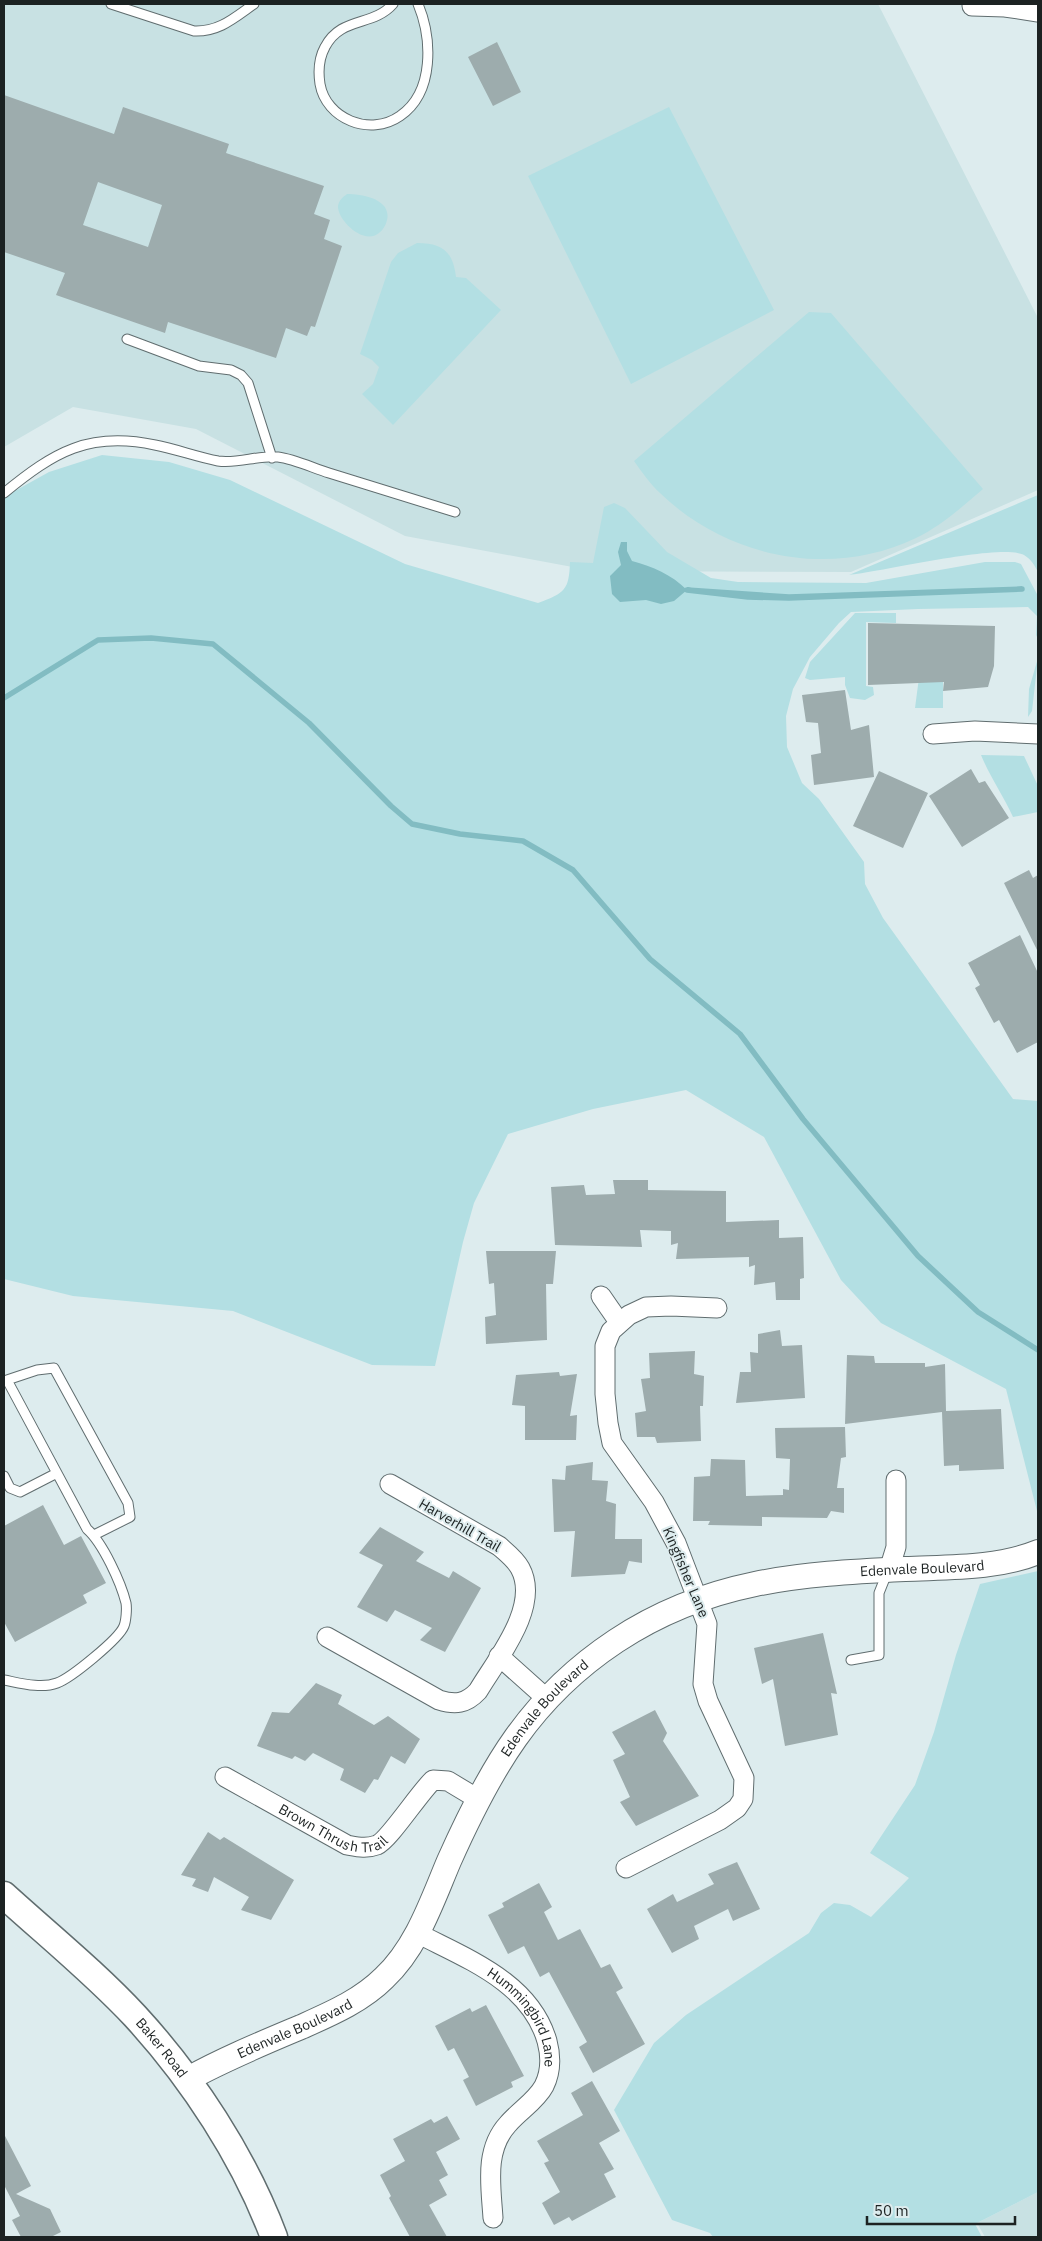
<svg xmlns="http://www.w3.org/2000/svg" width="1042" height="2241" font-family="'IBM Plex Sans',sans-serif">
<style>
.built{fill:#c8e1e3}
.green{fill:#b3dfe3}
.water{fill:#82bcc2}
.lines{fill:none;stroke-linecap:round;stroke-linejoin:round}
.stream{stroke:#82bcc2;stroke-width:5.5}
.building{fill:#9dacad;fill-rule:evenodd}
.service-casing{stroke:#606d6f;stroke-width:11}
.minor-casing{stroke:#606d6f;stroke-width:21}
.tertiary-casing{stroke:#606d6f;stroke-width:26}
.secondary-casing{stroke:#606d6f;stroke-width:29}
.service{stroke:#fff;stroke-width:9}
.minor{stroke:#fff;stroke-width:19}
.tertiary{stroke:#fff;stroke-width:24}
.secondary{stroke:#fff;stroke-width:26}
.labels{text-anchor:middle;stroke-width:4;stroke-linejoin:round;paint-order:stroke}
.street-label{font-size:14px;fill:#1c2222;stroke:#ddecee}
</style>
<rect width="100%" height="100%" fill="#ddecee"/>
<path class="built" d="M4 4H878L1038 318V490L851 572 594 571 405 536 196 429 73 407 4 447Z
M1038 2192V2237H985L977 2223Z"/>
<path class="green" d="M669 107 774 310 631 384 528 176Z
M347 194C362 194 392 199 387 220 386 225 383 230 379 233 363 246 337 219 338 206 339 200 343 197 347 194Z
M417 243C442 243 453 251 456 277L466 278 501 310 393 425 362 394 373 384 379 367 372 360 360 354 391 262 398 253Z
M809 312 831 313 983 489C962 507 941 526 916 538 831 579 727 558 660 493 650 484 642 472 634 461Z
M102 455 169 462 230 480 405 564 538 603C565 593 569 590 570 562L593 563 604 507 614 503 625 508 667 552 711 578 738 582 866 583 985 562H1015L1021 564 1038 596V633L1036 637 1037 616 1028 607 918 609 851 612 839 623 810 657 793 689 786 716 787 747 802 783 819 799 864 862 865 884 883 918 1013 1099 1038 1101V1515L1006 1389 881 1323 841 1280 764 1137 686 1090 593 1109 508 1134 474 1203 463 1242 435 1366 372 1365 233 1311 73 1296 4 1279V497L49 472Z
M1038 495V572C1035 566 1031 559 1024 555 1001 543 881 572 849 575Z
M855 613H896V623L866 622V686L873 687 874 695 865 700 850 698 845 685V677L810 680 805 678 810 662Z
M1038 658 1032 711 1028 717 1029 689Z
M920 670 943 671V708H915Z
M981 755 1024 756 1038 786V812L1013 817C1003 795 990 777 981 755Z
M1038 1571V2192L975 2224 982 2237H713L710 2233 672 2220 614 2110 654 2043 686 2015 809 1933 821 1913 834 1903 850 1905 871 1917 909 1878 870 1853 915 1785 934 1732 956 1655 980 1584Z"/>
<path class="water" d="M621 542H627V551L632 561C653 567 671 574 687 590L674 601 661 604 646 600 620 602 612 594 610 576 621 565 618 552Z"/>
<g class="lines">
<path class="stream" d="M1022 589 789 598 748 597 687 590 789 597Z
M4 698 98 640 151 638 213 644 309 723 391 806 412 824 460 834 523 841 573 870 650 959 740 1034 803 1119 918 1256 978 1312 1038 1350"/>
</g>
<path class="building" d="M497 42 521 92 493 106 468 57Z
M4 95 114 134 123 107 229 144 226 153 324 186 314 214 330 220 324 239 342 246 315 327 311 326 307 336 286 328 276 358 168 322 165 333 56 295 65 273 4 252ZM98 182 162 205 148 247 83 225Z
M868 623 995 626 994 666 988 687 943 691 944 682 868 685Z
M845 690 851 730 869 725 874 777 814 785 811 755 821 753 818 723 806 722 802 695Z
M971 769 979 783 985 781 1009 818 962 847 929 796Z
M879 771 928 793 903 848 853 826Z
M1029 870 1033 878 1038 875V952L1004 883Z
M1020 935 1038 973V1042L1017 1053 999 1020 994 1023 975 988 980 985 968 963Z
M613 1180H648V1190L726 1191V1222L779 1220V1238L803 1237 804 1278 800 1279V1300H776L775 1282 754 1285 755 1265 749 1267V1257L676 1259 678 1243 671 1245V1231L640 1230 642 1247 555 1245 551 1187 584 1185 586 1195 615 1194Z
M486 1251H556L553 1284H546L547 1340 486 1344 485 1317 496 1315 494 1283 489 1284Z
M780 1330 782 1346 802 1345 805 1398 736 1403 740 1372H751L750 1352 758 1353V1334Z
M695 1351 694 1374 704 1376 703 1406H700L701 1441 657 1443 655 1437H637L635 1413 646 1411 641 1379 650 1378 649 1353Z
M847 1355 874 1356 875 1363H925V1367L945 1364 946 1411 1001 1409 1004 1469 959 1471V1465L944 1466 942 1412 845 1424Z
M559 1372 560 1376 577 1374 570 1416 577 1415 576 1440H525V1406L512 1405 516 1375Z
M845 1427 846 1457 841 1458 837 1488H844V1513L831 1511 827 1518 762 1517V1526L708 1525 710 1521H693L694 1477 710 1476 711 1459 745 1460 746 1496 783 1495V1489L789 1490 790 1459 776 1458 775 1428Z
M593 1462 592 1480 608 1481 606 1501 616 1504 615 1539H642V1563L629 1561 625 1574 571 1577 575 1531 554 1532 552 1479 565 1480 566 1466Z
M43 1505 64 1545 81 1536 106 1583 83 1595 87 1603 15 1642 4 1622V1526Z
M380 1527 424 1552 416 1561 449 1578 453 1571 481 1588 445 1652 420 1640 432 1628 395 1610 387 1622 357 1607 383 1565 359 1553Z
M823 1633 837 1694 831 1693 838 1735 785 1746 773 1679 762 1684 754 1648Z
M316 1683 342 1695 338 1704 374 1725 388 1716 420 1739 405 1764 391 1756 378 1780 374 1779 365 1793 340 1780 344 1769 313 1753 305 1761 295 1756 292 1759 257 1746 272 1712 289 1713Z
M655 1710 667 1733 663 1741 699 1796 636 1826 620 1802 630 1797 613 1760 625 1754 612 1732Z
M208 1832 220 1840 224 1837 294 1880 271 1920 241 1910 249 1897 214 1877 208 1892 192 1886 196 1879 181 1875Z
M737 1862 760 1909 733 1921 728 1909 694 1926 699 1939 672 1953 647 1909 673 1894 677 1902 714 1884 708 1874Z
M539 1883 552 1907 544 1912 558 1940 580 1929 601 1968 610 1964 623 1988 616 1992 645 2044 593 2073 579 2047 587 2042 549 1972 540 1977 524 1946 508 1954 488 1915 504 1907 502 1903Z
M486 2005 524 2076 511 2082 513 2087 476 2106 463 2080 469 2077 454 2048 448 2051 435 2026 470 2008 472 2012Z
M592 2081 620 2131 599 2143 614 2169 604 2174 616 2197 572 2221 569 2217 554 2225 542 2203 560 2192 544 2163 549 2161 537 2141 583 2115 571 2093Z
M447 2116 460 2139 436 2152 448 2175 439 2180 447 2195 429 2205 447 2237H410L389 2198 391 2196 380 2175 405 2161 393 2139 431 2119 434 2123Z
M4 2134 31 2186 16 2194 50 2209 61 2232 51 2237H21L12 2220 20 2216 4 2185Z"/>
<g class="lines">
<g class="service-casing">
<path id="service" d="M111 4 194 31C219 32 234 18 254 4
M393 4C373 27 341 16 325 47 319 58 318 71 320 84 326 119 370 137 400 116 435 92 432 38 418 4
M127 339 199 366 231 370 241 375 248 383 272 458
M4 493C54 452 89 431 155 445 176 449 197 457 218 461 238 464 258 455 278 457 294 459 313 468 329 473 371 486 413 499 455 512
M4 1476 10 1488 20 1492 57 1473
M851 1660 879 1655V1593L887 1573
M4 1680C20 1683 41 1689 57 1683 71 1678 119 1639 124 1626 126 1621 127 1609 126 1603 121 1583 103 1543 87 1529L7 1380 37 1370 54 1368 128 1503 130 1517 94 1535"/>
</g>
<g class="minor-casing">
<g id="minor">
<path d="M972 6 1005 7 1038 12"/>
<path d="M933 734 975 731 1038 734"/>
<path d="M601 1296 619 1322"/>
<path d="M889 1570 896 1547V1480"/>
<path d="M327 1637 439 1700C455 1705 466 1704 478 1691 497 1659 541 1606 520 1568 515 1559 507 1553 499 1546L390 1484"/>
<path d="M499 1656 546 1698"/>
<path id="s1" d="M225 1777 347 1845C358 1847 366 1849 377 1845 389 1840 419 1793 433 1780L448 1781 478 1799"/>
<path d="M626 1868 720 1820 737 1808 743 1799 744 1778 708 1701 703 1684 707 1624 676 1543 654 1502 612 1443 608 1423 605 1394V1346L611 1331 629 1315 646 1307 671 1306 717 1308"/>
<path id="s2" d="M417 1933C467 1959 530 1982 547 2041 551 2056 551 2072 544 2086 536 2101 519 2111 508 2124 484 2150 491 2186 493 2218"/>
</g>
</g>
<g class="tertiary-casing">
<g id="tertiary">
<path id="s3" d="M188 2079C224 2059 263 2043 301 2027 330 2014 361 2001 384 1978 417 1947 432 1901 449 1861 490 1769 530 1698 616 1641 708 1580 799 1574 905 1569 949 1567 996 1569 1038 1552"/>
</g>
</g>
<g class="secondary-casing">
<g id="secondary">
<path id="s4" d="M4 1895C48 1935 95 1973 135 2016 192 2078 244 2157 274 2237"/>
</g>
</g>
<use href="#service" class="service"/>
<use href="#minor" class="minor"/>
<use href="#tertiary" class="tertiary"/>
<use href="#secondary" class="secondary"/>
</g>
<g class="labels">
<g class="street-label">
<text transform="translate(460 1525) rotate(30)" y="5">Harverhill Trail</text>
<text dy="5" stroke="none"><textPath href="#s3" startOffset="956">Edenvale Boulevard</textPath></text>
<text transform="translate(686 1572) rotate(67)" y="5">Kingfisher Lane</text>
<text dy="5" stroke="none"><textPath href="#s3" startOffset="538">Edenvale Boulevard</textPath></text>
<text dy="5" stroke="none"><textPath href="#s1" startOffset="122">Brown Thrush Trail</textPath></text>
<text dy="5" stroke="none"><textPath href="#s2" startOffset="141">Hummingbird Lane</textPath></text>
<text dy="5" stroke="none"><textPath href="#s3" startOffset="118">Edenvale Boulevard</textPath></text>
<text dy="5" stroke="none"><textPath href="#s4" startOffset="220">Baker Road</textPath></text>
</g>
</g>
<rect width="1042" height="2241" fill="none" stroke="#1c2222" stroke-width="10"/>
<path d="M867 2216v8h148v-8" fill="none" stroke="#1c2222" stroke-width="2.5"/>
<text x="874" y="2216" font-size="15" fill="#1c2222" stroke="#ddecee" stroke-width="4" paint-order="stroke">50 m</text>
</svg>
